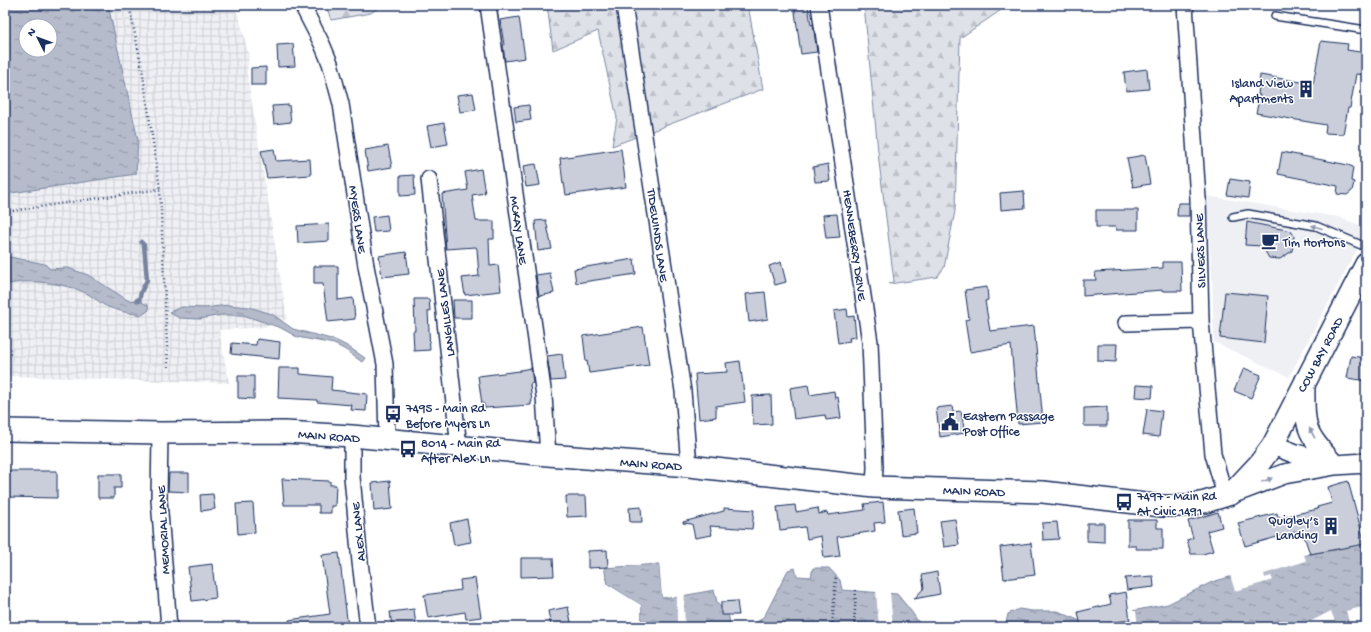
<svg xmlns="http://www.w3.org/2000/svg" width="1371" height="632" font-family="'Gochi Hand',sans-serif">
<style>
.built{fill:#eff0f4}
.industrial{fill:url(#industrial-grid);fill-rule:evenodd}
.forest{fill:url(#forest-firs);stroke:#7c88a2}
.water{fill:url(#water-ripples);stroke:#77839f;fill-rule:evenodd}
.pier{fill:#fff}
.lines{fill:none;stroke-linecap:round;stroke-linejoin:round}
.stream{stroke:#77839f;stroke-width:4.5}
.building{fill:#caceda;stroke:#1b2f5e}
.service-casing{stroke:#1b2f5e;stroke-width:10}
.minor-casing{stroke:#1b2f5e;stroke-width:18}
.tertiary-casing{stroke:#1b2f5e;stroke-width:22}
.secondary-casing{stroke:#1b2f5e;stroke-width:24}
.path{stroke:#1b2f5e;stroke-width:2.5;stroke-dasharray:1 3;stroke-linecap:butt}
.service{stroke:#fff;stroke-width:7}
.minor{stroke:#fff;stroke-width:15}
.tertiary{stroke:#fff;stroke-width:19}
.secondary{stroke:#fff;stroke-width:21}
.oneway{fill:#8d97ae}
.labels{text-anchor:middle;stroke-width:3;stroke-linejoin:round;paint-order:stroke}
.poi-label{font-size:13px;fill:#1b2f5e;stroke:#fff;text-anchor:start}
.street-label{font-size:13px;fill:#1b2f5e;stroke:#fff}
</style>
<defs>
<pattern id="industrial-grid" width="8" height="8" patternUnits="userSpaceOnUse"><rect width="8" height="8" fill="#eff0f4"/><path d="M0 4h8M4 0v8" fill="none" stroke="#ccced4"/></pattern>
<pattern id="forest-firs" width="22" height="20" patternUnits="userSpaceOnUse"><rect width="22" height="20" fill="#dee1e7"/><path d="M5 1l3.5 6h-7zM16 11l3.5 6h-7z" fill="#bec1c9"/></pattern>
<pattern id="water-ripples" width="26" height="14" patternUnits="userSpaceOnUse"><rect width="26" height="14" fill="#b5bbca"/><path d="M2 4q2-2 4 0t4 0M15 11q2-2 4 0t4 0" fill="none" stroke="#9298a7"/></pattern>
</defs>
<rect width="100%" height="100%" fill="#fff"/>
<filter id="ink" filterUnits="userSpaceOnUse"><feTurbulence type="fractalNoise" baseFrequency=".025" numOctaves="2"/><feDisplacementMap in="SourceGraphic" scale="8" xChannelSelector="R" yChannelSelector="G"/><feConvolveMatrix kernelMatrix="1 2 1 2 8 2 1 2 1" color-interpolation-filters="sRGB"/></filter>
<g filter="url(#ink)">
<path class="built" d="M1206 196 1338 217 1366 227V232L1289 377 1214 342 1212 276Z
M1366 618V627H1341L1348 620Z"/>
<path class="industrial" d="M5 5H232L239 16 249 56 247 73 287 319 265 327 219 330 229 383 5 376ZM26 26H50V50H26Z"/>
<path class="forest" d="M326 5H382L371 13 331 20Z
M547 5H748L763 89 612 146 617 118 598 31 553 50Z
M864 5H1007V6L960 38 955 211 944 268 937 277 889 284 894 281 879 162Z"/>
<path class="water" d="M5 5H108L138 140 136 174 5 194ZM26 26H50V50H26Z
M5 256 45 264 50 269 68 268 88 275 129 301 137 300 148 305 149 310 142 315C129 313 116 311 104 305 98 301 92 296 86 293 64 283 28 278 5 285Z
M228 305 249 307 272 314 293 329 335 340 347 346 365 358 362 362 344 349 334 344 297 337 281 328 243 315H221L200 319 179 318 169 312 182 307 205 308Z
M1366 543V618L1348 620 1341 627H992L1006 623 1008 614 1019 609 1032 611H1058L1080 621 1168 604 1212 582 1310 554Z
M659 564 662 597H677L714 590 717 602 729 617 730 627H641V605L608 584 604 568Z
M795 568 797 576 811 577 813 568H829L840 580 842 590 897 594 911 611 922 627H743L753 626 765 615 788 570Z"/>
<path class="pier" d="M1304 554 1306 561 1264 574 1265 578 1271 576 1273 580 1235 591 1230 575Z
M659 562 661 564 663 595 685 594 684 604 685 627H677V597H662Z
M610 586 641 605V627H639V606L608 587Z
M876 591 890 592 893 627H879Z
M1366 606V620L1349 622 1346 611Z
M1133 609V611H1136L1138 627H1080L1079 618Z
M1331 611 1337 627H1300Z"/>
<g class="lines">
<path class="stream" d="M137 300 139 301 141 292 147 280 144 245 141 242"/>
</g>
<path class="building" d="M794 5H808L811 25 813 24 817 52 801 54Z
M519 17 525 58 505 61 503 46 504 45 500 20Z
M1321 41 1348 44 1347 50 1366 53V75L1356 74 1350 108H1348L1343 134 1325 133 1326 125 1256 113 1260 95H1258L1260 75 1313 84Z
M293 44 295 66 278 67 277 45Z
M266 67V85H251V68Z
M1147 69 1149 89 1126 91 1124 72Z
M473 93 476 110 460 112 457 95Z
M289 105 291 122 274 124 272 106Z
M529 105 531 120 516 122 514 107Z
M444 123 448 144 431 147 427 126Z
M388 146 392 167 368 171 365 150Z
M274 149 276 161 310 159 311 175 267 178 261 151Z
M621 149 626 187 566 195 564 183 563 184 560 158Z
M1282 152 1348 165 1353 167 1351 181 1354 182 1352 191 1347 195 1337 194 1338 186 1278 174Z
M1145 155 1150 184 1133 187 1127 158Z
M536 164 540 185 526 187 523 166Z
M828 164 830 181 815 182 813 167Z
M481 169 485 193 472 195 476 221H494V239H489L490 266 498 265 501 291 465 295 462 278 479 276 477 249 476 247 446 249 442 194 468 190 465 172Z
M414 175 415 195 400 196V176Z
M1230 179 1250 182 1248 198 1227 195Z
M1024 191 1025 208 1001 210 1000 193Z
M1178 203H1189V216H1177Z
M1096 210H1138V230H1116V227H1096Z
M837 214 840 237 826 238 823 215Z
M387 215 389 231 374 232 372 217Z
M546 220 552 249 538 251 535 221Z
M1247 222 1291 231 1294 236 1292 251 1280 259 1269 258 1262 246 1245 245Z
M329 224V241L298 243 297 226Z
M406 252 409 274 382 277 379 256Z
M634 259 636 274 576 283 574 269Z
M781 262 786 282 775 285 769 266Z
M1163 262H1181L1182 291H1163V290L1083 296V280H1096L1095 272 1163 268Z
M314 266H338V300L353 298 355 319 328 322 323 284H314Z
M550 273 554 293 539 296 536 275Z
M987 287 988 300 985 301 990 331 1034 326 1043 422 1018 424 1011 345 970 352 965 320 969 319 965 290Z
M765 292 768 319 749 322 746 294Z
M1225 292 1268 296 1264 343 1220 338Z
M414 299H429L430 311H428L430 350 414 351 413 331H415Z
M453 300H472V318H454Z
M847 309 848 317 854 316 856 337 849 338 850 341 838 343 834 311Z
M643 327 649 365 589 373 587 361 586 362 583 336Z
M257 339 280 342 279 359 231 354 232 343 256 345Z
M1098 344H1117L1116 362 1098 361Z
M562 354 565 380 551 381 547 356Z
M1351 356 1366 358V381L1347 378Z
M740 361 745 402 716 406V417L699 419 695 374 727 372 726 363Z
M279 368H300V374L332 377 331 390 367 394 366 411 351 410 352 405 317 402V400L278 398Z
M531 368 533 383 530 384 532 402H531V405L485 408 484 404H482L478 376 520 371V370Z
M1244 368 1261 375 1251 398 1234 391Z
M238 376H254V399L238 398Z
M808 385 810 395 834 391 835 398 838 397 841 418 826 420 825 415 794 419 790 388Z
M1136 385 1153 386 1152 398 1135 397Z
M771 395 772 424 753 425 752 396Z
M952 406 953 412 961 411 965 433 940 437 936 408Z
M1107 407V426H1084V408Z
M1147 409 1162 411 1159 437 1143 435Z
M5 471H57V498L5 497Z
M169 473H189V492L168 491Z
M98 474H121V488H114V498H98Z
M282 479 330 481V485H336L335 506H331V513H319V505H284Z
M390 481 392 509 374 511 372 483Z
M1348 481 1365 544 1310 554 1302 530 1245 546 1238 523 1277 513 1278 518 1318 509 1317 507 1332 503 1328 487Z
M213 494 215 509 201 511 200 495Z
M566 496H586L587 516 567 517Z
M883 502 885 522 874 523 875 531 837 537 840 556 824 558 821 536 807 539 805 527 780 530 777 507 795 505 796 512 818 508 819 514 827 512 828 515 865 510 864 504Z
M253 503 255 532 238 534 236 504Z
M641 507 642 522H630L629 508Z
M724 508 754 510 752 529 710 526 712 535 695 538 692 524 683 523V522L724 511Z
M914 508 917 533 901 535 898 510Z
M1218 512 1222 527 1207 531 1213 551 1203 554H1191L1187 540 1193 538 1188 521Z
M467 519 471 542 454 545 450 523Z
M955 519 959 545 944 547 940 521Z
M1128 520H1157V528H1163V549H1136V546H1128Z
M1057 522 1059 539 1043 540 1042 523Z
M1087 523H1104V542L1087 541Z
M1031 543 1035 575 1004 579 1000 547Z
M607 550 608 567 588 568V551Z
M339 553 348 627H290L289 620 330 614 322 555Z
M521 558H553L554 576 521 577Z
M212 564 216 598 192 601 188 567Z
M937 572 940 594 914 599 924 588 922 575Z
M1153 576 1154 587 1127 590 1125 578Z
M475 578 481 617 466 619 465 612 428 618 424 595 461 590 460 580Z
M1126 592 1130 620 1101 624 1102 627H1081L1078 612 1111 604 1109 595Z
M737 601 739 615H721V602Z
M568 607 572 627H551L548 611Z
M414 609 416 627H392L390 612Z"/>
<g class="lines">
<g class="service-casing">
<path id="service" d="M1275 16 1366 30
M1233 217 1248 214 1316 226 1366 247"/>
</g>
<g class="minor-casing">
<path id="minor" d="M302 5 322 44 330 63 341 104 366 266 385 364 387 439
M488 5 544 396 548 455
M624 5 683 391 689 466
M819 5 870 342 875 467 874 487
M1185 5 1198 199 1201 321 1213 454 1225 495
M429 179 459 447
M1126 323 1201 321
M160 433 159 500 169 627
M352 436V477L360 562 368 627"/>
</g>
<g class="tertiary-casing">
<path id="tertiary" d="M1305 380C1305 395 1304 410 1307 424 1310 439 1325 453 1335 465
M1273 445 1296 454 1335 465 1366 463
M1231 494 1284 474 1335 465"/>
</g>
<g class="secondary-casing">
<path id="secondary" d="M5 430 160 433 285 432 352 436 548 455 689 466 874 487 1043 492 1162 506H1182L1205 502 1231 494 1259 464 1273 445 1366 264"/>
</g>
<path class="path" d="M129 5 142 68 160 189 168 367
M5 212 160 189
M854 624H869V627
M832 627 836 576
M854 627 856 589"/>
<use href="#service" class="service"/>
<use href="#minor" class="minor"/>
<use href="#tertiary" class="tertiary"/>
<use href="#secondary" class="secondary"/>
</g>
<defs><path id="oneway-solid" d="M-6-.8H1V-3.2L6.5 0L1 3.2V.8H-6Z"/></defs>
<g class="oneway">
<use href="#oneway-solid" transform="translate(1317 227) rotate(-164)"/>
<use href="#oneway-solid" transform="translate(1312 433) rotate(-119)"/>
<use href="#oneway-solid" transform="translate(1267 480) rotate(-20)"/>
</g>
</g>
<defs>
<g id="building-bare" transform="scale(1.38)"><path d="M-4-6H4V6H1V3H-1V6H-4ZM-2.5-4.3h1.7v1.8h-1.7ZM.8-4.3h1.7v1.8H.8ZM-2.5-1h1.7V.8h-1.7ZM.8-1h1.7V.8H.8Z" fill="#1b2f5e" stroke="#fff" stroke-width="2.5" paint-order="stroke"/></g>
<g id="cafe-bare" transform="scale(1.38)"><path d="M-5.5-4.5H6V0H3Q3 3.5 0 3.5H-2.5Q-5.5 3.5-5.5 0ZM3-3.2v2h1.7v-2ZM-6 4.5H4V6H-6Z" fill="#1b2f5e" stroke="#fff" stroke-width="2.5" paint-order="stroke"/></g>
<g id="bus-bare" transform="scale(1.38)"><path d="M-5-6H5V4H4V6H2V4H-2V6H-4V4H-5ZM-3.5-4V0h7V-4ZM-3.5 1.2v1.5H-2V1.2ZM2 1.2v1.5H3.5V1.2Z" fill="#1b2f5e" stroke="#fff" stroke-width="2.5" paint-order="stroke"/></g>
<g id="civic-bare" transform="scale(1.38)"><path d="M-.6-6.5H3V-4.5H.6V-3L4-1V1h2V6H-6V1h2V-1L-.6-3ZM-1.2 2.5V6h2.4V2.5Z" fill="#1b2f5e" stroke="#fff" stroke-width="2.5" paint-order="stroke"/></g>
</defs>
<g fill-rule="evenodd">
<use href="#building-bare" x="1306" y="89"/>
<use href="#cafe-bare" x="1270" y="241"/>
<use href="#bus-bare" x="393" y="414"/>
<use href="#civic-bare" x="950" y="422"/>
<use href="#bus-bare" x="408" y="449"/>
<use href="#bus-bare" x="1124" y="502"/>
<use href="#building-bare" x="1331" y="526"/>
</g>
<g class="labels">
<g class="poi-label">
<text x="1293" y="87" text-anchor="end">Island View<tspan x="1293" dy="15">Apartments</tspan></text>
<text x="1283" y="246">Tim Hortons</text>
<text x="406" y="412">7495 - Main Rd<tspan x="406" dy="15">Before Myers Ln</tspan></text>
<text x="963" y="420">Eastern Passage<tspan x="963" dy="15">Post Office</tspan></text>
<text x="421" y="447">8014 - Main Rd<tspan x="421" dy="15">After Alex Ln</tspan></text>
<text x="1137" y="500">7497 - Main Rd<tspan x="1137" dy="15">At Civic 1491</tspan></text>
<text x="1318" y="524" text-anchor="end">Quigley’s<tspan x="1318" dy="15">Landing</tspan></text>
</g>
<g class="street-label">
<text transform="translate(359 219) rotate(82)" y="5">MYERS LANE</text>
<text transform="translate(520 230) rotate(82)" y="5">MCKAY LANE</text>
<text transform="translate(659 235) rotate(82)" y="5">TIDEWINDS LANE</text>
<text transform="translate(856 245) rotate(82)" y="5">HENNEBERRY DRIVE</text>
<text transform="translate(1199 251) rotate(-92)" y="5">SILVERS LANE</text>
<text transform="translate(444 313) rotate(-97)" y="5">LANGILLES LANE</text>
<text transform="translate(1319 354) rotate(-62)" y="5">COW BAY ROAD</text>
<text transform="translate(329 435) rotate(4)" y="5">MAIN ROAD</text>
<text transform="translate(651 463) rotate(4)" y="5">MAIN ROAD</text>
<text transform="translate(974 490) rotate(2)" y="5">MAIN ROAD</text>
<text transform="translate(162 530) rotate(-93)" y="5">MEMORIAL LANE</text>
<text transform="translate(357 532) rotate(-96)" y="5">ALEX LANE</text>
</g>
</g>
<rect width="1371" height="632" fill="none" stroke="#fff" stroke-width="20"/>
<rect x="10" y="10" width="1351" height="612" fill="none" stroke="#1b2f5e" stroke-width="1.5" filter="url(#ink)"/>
<g transform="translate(38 38) rotate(312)"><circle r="19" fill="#ffffff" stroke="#a4acbf"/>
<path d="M0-3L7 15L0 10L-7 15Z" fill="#1b2f5e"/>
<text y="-6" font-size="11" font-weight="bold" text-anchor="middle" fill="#1b2f5e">N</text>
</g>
</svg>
